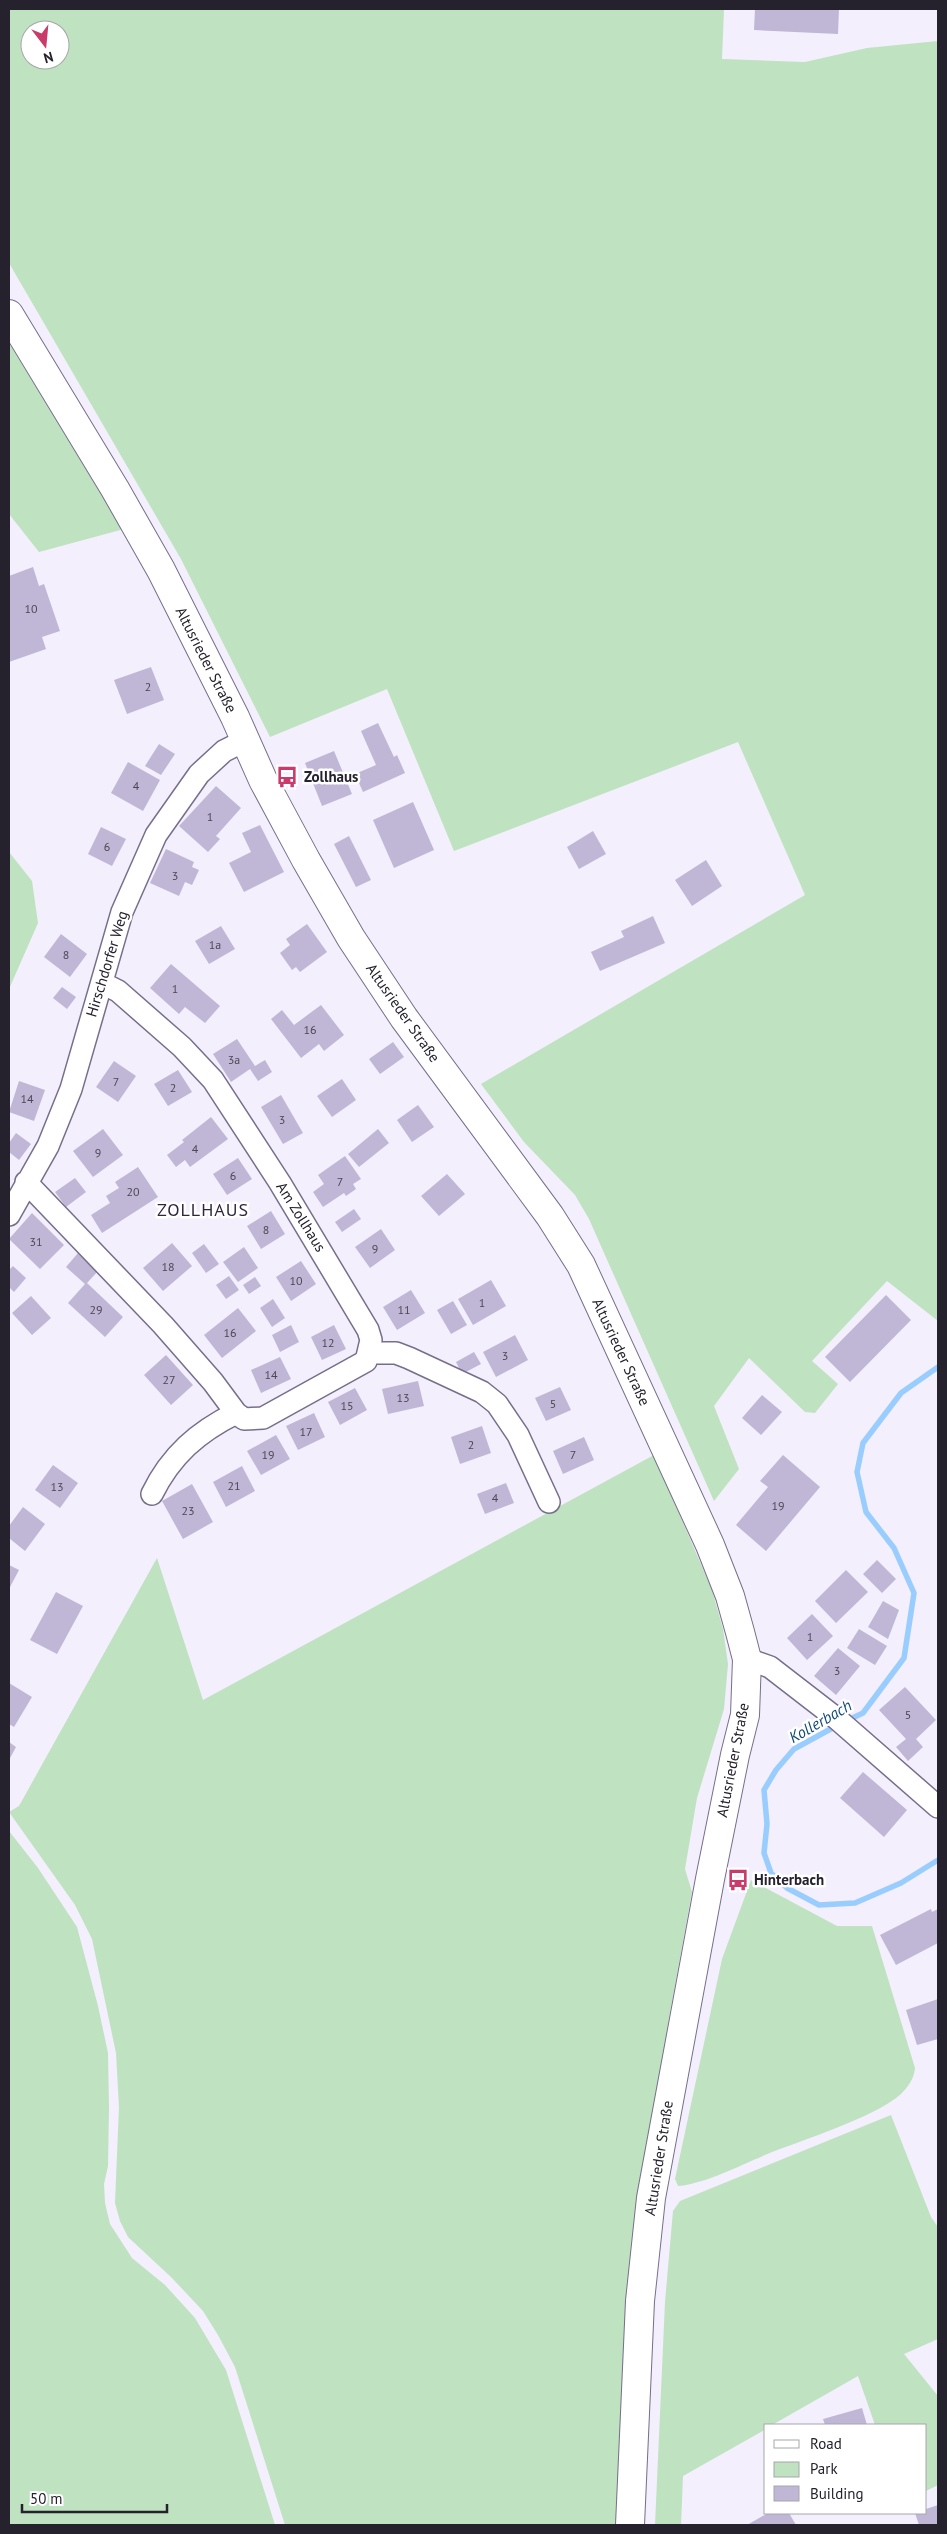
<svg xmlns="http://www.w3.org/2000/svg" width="947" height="2534" font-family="'PT Sans',sans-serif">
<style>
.green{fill:#bfe2c1;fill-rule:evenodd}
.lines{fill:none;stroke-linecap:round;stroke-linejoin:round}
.stream{stroke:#98cdfe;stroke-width:5.5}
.building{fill:#c0b7d6}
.street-casing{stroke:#776e8a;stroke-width:24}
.secondary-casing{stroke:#776e8a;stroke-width:30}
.street{stroke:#fff;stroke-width:21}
.secondary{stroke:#fff;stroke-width:28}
.labels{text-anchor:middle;stroke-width:5;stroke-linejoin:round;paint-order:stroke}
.number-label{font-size:12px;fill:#4c4657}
.street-label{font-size:15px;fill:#25212d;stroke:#fff}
.poi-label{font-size:15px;font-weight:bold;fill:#25212d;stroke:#fff;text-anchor:start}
.water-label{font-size:16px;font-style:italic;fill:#114a77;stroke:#fff}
.quarter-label{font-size:18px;letter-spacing:1px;fill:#2f263e;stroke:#fff}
</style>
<rect width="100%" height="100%" fill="#f3effc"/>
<path class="green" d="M9 9H724L722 59 805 62 867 48 938 41V1321L887 1281 812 1361 838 1384 815 1413 805 1412 749 1358 714 1406 739 1469 714 1501 589 1219 575 1195 524 1142 481 1084 805 895 738 742 454 851 387 689 270 737 181 559 9 263ZM30 30H60V60H30Z
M9 338 124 529 39 552 9 514Z
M9 852 32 881 38 923 9 989Z
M654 1455 712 1590 723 1629 728 1664 724 1709 697 1798 685 1869 692 1892 669 2018 643 2194 618 2525H285L235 2367 218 2335 203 2311 171 2277 128 2237 120 2221 115 2203 119 2107 116 2053 92 1939 75 1905 9 1812 19 1806 157 1558 203 1700Z
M9 1831 38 1868 77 1927 98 2006 108 2053 109 2108 108 2166 104 2184 105 2203 110 2224 132 2258 165 2285 195 2318 226 2370 275 2525H9Z
M751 1880 837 1926H872L915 2068C914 2079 908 2087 901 2094 872 2119 801 2140 765 2155 738 2166 707 2183 678 2186L675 2179 722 1959Z
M891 2115 931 2217 938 2227V2339L904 2354 938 2396V2485L926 2491V2425H875L858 2376 772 2425H766V2429L683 2476 681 2525H655L665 2302 673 2211 680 2201Z"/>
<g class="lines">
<path class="stream" d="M846 1721 863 1713 904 1658 914 1593 894 1548 866 1512 857 1472 863 1443 901 1393 938 1367
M838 1725 794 1749 776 1770 764 1790 767 1824 764 1853 771 1873 787 1888 819 1905 855 1903 901 1883 938 1860"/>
</g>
<path class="building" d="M755 9H839L838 34 754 30Z
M33 567 39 586 44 584 60 631 42 637 46 649 9 662V576Z
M151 667 164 700 127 714 114 680Z
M378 723 394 757 397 755 405 773 363 792 355 774 376 765 361 731Z
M159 744 175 754 161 775 145 766Z
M334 751 352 794 322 806 305 763Z
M128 762 160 780 143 811 111 793Z
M216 786 241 808 216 836 220 839 208 852 179 826Z
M413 802 434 850 394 868 373 820Z
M260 825 284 872 244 892 229 863 251 852 242 833Z
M101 827 126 839 112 866 88 854Z
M593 831 606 854 579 869 567 847Z
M349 836 371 880 356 887 334 844Z
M166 849 194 862 192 867 199 870 192 885 185 882 179 896 150 883Z
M706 860 722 886 692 906 675 880Z
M653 916 665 943 600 971 591 952 624 937 621 931Z
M307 924 327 952 300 972 296 967 292 970 280 953 290 945 286 939Z
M221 926 235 949 209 964 195 941Z
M61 934 87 954 70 977 44 957Z
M171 964 220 1006 205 1023 185 1007 179 1014 150 988Z
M62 987 76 997 67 1009 53 998Z
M321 1005 344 1035 324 1051 319 1044 301 1058 271 1019 282 1010 294 1025Z
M237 1039 255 1066 265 1060 272 1072 258 1081 250 1069 231 1082 213 1054Z
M393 1042 404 1057 380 1074 369 1059Z
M114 1061 136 1076 118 1102 96 1087Z
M178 1070 192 1092 168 1106 154 1084Z
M342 1079 356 1100 332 1117 317 1096Z
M19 1081 45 1090 34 1121 9 1112Z
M281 1095 303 1133 283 1144 261 1107Z
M418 1105 434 1127 412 1142 397 1120Z
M211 1117 228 1139 190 1167 185 1160 176 1167 167 1155 184 1142 182 1140Z
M103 1129 123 1155 93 1177 73 1151Z
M378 1129 389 1143 359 1167 348 1154Z
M16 1133 31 1144 19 1160 9 1152V1143Z
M345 1156 361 1179 353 1184 356 1189 346 1196 344 1193 323 1207 313 1192 324 1184 318 1175Z
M238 1158 252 1179 227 1195 213 1174Z
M138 1167 158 1197 102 1233 91 1215 110 1203 106 1196 119 1188 115 1182Z
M447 1174 465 1194 439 1216 421 1196Z
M75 1178 86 1192 66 1207 55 1192Z
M354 1209 361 1219 342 1232 335 1222Z
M271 1211 285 1234 261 1249 247 1226Z
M32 1213 64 1245 40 1269 9 1239Z
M381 1229 395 1250 370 1268 355 1247Z
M172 1243 192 1266 163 1291 143 1268Z
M204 1244 219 1264 206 1273 192 1253Z
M244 1247 258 1268 238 1282 223 1262Z
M78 1253 98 1271 87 1283 123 1317 105 1337 68 1303 85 1284 66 1267Z
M301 1261 316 1284 291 1301 276 1277Z
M13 1266 26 1278 14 1292 9 1287V1270Z
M229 1276 239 1290 226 1299 216 1285Z
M255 1277 261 1286 249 1294 243 1285Z
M491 1280 506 1306 473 1325 458 1299Z
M411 1290 425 1313 397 1330 383 1307Z
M886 1295 911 1320 850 1382 825 1357Z
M31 1296 51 1318 32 1335 12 1313Z
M273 1299 285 1318 272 1327 260 1308Z
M453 1301 467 1325 451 1334 437 1310Z
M238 1308 256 1331 222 1358 204 1335Z
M291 1325 299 1342 280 1352 272 1335Z
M334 1325 346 1349 322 1360 311 1337Z
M515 1335 528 1360 496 1377 483 1352Z
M474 1352 481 1364 462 1374 456 1362Z
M166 1355 193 1385 171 1405 144 1375Z
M280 1357 291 1379 261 1393 251 1370Z
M418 1381 424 1406 388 1414 382 1389Z
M560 1387 571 1410 546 1421 535 1398Z
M355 1388 367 1410 340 1425 328 1402Z
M762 1395 782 1412 761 1435 742 1418Z
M314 1413 325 1437 298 1450 286 1426Z
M482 1426 491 1453 460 1464 451 1437Z
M276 1435 290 1459 261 1475 247 1451Z
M584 1437 594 1460 563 1474 553 1451Z
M783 1455 820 1487 766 1551 736 1525 768 1487 760 1481Z
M53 1465 78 1483 60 1508 35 1490Z
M242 1466 255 1491 226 1507 213 1482Z
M506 1483 514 1503 485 1514 477 1494Z
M192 1484 213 1522 183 1539 162 1501Z
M23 1507 45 1524 25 1551 9 1538V1526Z
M877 1560 896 1579 882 1593 863 1574Z
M9 1565 19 1570 9 1589Z
M846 1570 868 1592 836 1623 815 1601Z
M56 1592 83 1606 57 1654 30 1640Z
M883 1601 899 1610 888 1639 868 1627Z
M812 1614 833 1636 807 1660 787 1638Z
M859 1629 887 1646 875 1665 847 1648Z
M838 1648 860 1666 836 1695 814 1676Z
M9 1683 32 1697 14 1727 9 1724Z
M905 1687 936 1720 916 1739 923 1747 908 1761 896 1747 906 1739 879 1710Z
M9 1742 16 1747 9 1760Z
M863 1772 907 1810 884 1837 840 1798Z
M931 1909 932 1912 938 1909V1943L896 1965 880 1935Z
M938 1999V2039L917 2045 906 2010Z
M862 2408 867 2425H825L823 2419Z
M938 2505V2525H919L915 2513H926V2509Z
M768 2513H789L796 2525H747Z"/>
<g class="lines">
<g class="street-casing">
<path id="street" d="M26 1182 163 1325 213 1382 236 1413 244 1419 263 1418 366 1361 371 1340 368 1330 280 1183 213 1080 182 1047 118 991 102 983
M9 1215 48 1146 71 1089 122 912 156 835 199 774 224 751 246 740
M369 1353H396L409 1358 482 1392 497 1404 518 1435 549 1502
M152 1494C171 1455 198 1432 236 1413
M747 1659 770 1667 836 1718 938 1807"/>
</g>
<g class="secondary-casing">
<path id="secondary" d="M9 314 115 489 161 570 235 717 263 780 306 860 351 938 404 1018 550 1216 581 1265 710 1545 730 1596 740 1632 747 1659 745 1715 735 1755 710 1879 651 2198 640 2301 630 2525"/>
</g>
<use href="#street" class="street"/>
<use href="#secondary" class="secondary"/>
</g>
<defs>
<g id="bus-bare" transform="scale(1.725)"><path d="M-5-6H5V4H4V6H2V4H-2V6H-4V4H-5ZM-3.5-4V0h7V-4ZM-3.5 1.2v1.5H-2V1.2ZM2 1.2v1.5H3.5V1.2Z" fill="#c83b6a" stroke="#fff" stroke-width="2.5" paint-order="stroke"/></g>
</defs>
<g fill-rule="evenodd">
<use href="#bus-bare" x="287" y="777"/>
<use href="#bus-bare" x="738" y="1880"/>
</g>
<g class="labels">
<g class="number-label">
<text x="31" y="613">10</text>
<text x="148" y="691">2</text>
<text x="136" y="790">4</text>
<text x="210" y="821">1</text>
<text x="107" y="851">6</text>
<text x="175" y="880">3</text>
<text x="215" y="949">1a</text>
<text x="66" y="959">8</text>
<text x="175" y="993">1</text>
<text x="310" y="1034">16</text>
<text x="234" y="1064">3a</text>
<text x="116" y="1086">7</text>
<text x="173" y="1092">2</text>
<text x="27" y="1103">14</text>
<text x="282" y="1124">3</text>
<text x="195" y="1153">4</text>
<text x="98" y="1157">9</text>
<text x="233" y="1180">6</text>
<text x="340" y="1186">7</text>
<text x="133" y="1196">20</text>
<text x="266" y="1234">8</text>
<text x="36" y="1246">31</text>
<text x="375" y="1253">9</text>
<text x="168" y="1271">18</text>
<text x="296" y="1285">10</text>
<text x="482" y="1307">1</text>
<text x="96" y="1314">29</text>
<text x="404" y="1314">11</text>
<text x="230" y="1337">16</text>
<text x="328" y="1347">12</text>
<text x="505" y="1360">3</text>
<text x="271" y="1379">14</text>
<text x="169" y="1384">27</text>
<text x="403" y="1402">13</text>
<text x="553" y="1408">5</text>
<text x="347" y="1410">15</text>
<text x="306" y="1436">17</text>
<text x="471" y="1449">2</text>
<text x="268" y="1459">19</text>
<text x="573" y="1459">7</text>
<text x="234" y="1490">21</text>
<text x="57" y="1491">13</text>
<text x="495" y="1502">4</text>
<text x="778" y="1510">19</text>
<text x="188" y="1515">23</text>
<text x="810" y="1641">1</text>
<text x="837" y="1675">3</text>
<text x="908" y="1719">5</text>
</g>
<g class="street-label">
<text transform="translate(206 660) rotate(63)" y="5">Altusrieder Straße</text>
<text transform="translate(107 964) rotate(-73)" y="5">Hirschdorfer Weg</text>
<text transform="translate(403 1013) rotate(55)" y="5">Altusrieder Straße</text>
<text transform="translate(301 1217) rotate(58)" y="5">Am Zollhaus</text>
<text transform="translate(621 1352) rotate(65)" y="5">Altusrieder Straße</text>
<text transform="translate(733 1760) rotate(-79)" y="5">Altusrieder Straße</text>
<text transform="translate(659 2158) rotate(-81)" y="5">Altusrieder Straße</text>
</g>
<g class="poi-label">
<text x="304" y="782">Zollhaus</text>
<text x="754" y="1885">Hinterbach</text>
</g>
<g class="water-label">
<text transform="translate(820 1721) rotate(-30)" y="6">Kollerbach</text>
</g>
<g class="quarter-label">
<text x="203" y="1216">ZOLLHAUS</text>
</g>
</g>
<rect width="947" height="2534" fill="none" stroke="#25212d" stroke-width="20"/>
<rect x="764" y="2424" width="162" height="90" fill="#ffffff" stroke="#a8a6ab"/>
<rect x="774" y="2440" width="25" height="8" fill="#ffffff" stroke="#a8a6ab"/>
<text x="810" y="2449" font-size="15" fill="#25212d">Road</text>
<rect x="774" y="2462" width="25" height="15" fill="#bfe2c1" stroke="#a8a6ab"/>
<text x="810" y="2474" font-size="15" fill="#25212d">Park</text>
<rect x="774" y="2486" width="25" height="15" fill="#c0b7d6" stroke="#a8a6ab"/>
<text x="810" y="2499" font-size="15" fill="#25212d">Building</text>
<g transform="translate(45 45) rotate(164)"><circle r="24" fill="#ffffff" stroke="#a8a6ab"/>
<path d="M0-4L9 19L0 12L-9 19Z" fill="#c83b6a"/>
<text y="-8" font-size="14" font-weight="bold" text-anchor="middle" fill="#25212d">N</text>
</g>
<path d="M22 2504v8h145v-8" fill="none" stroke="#25212d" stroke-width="2.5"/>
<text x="30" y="2504" font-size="15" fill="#25212d" stroke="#ffffff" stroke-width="4" paint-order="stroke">50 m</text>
</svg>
